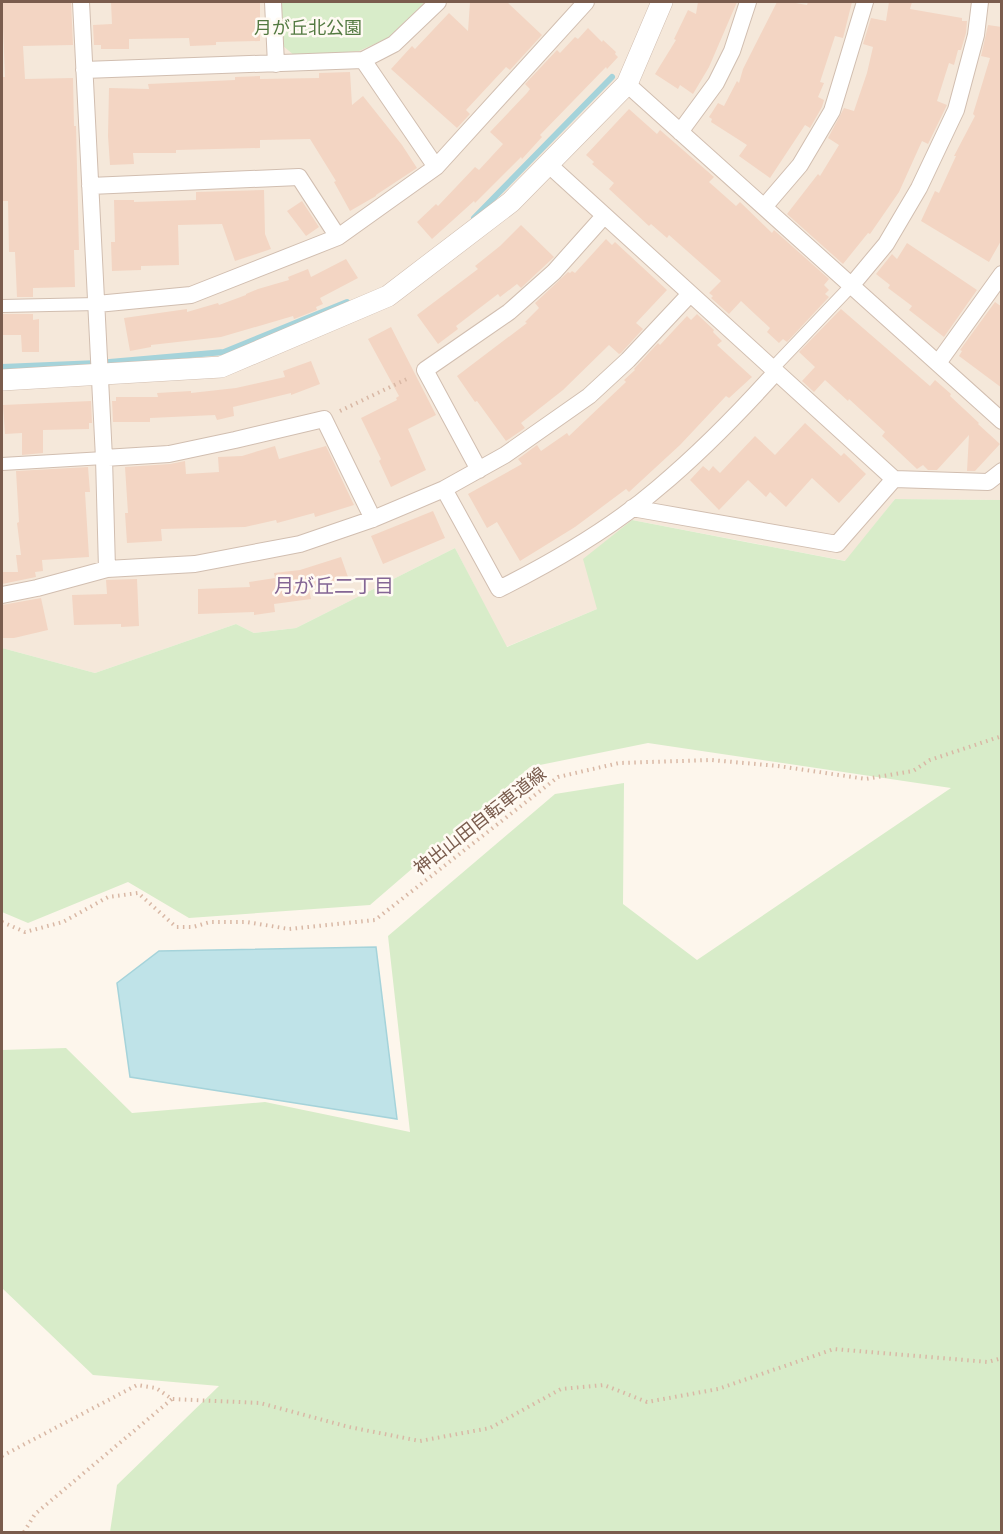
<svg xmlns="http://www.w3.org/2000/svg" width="1003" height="1534" font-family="'Golos Text','Noto Sans JP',sans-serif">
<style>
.residential{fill:#f5e8da}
.green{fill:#d8ecc9}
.water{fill:#bfe3e8;stroke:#a5d3da;stroke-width:1.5}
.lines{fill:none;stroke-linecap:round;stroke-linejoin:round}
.stream{stroke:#a5d3da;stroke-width:6}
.building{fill:#f3d5c3}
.pedestrian-casing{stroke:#d1beb0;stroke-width:14}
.minor-casing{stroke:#d1beb0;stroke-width:18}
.tertiary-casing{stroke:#d1beb0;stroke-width:22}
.path{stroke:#d9b8a5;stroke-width:4;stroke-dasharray:1.5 4.5;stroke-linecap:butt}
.pedestrian{stroke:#fff;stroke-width:12}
.minor{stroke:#fff;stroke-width:16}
.tertiary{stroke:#fff;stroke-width:21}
.labels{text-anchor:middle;stroke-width:5;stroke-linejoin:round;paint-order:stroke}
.park-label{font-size:18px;fill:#537a41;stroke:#fffaf3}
.street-label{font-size:18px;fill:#7a5c4d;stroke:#fffaf3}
.neighbourhood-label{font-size:20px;fill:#846695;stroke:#fffaf3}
</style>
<rect width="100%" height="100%" fill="#fdf6ec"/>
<path class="residential" d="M2 2H1001V500L895 499 846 561 632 520 597 609 506 647 455 548 296 628 254 633 236 624 95 673 2 648Z"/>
<path class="green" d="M280 2H425L388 38 359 51 295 56 282 45Z
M895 499 1001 500V1532H110L117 1485 219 1386 93 1375 2 1288V1050L66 1048 132 1113 265 1102 410 1132 388 936 555 794 624 783 623 904 697 960 951 788 648 743 530 767 370 905 189 918 128 882 28 923 2 912V648L95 673 236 624 254 633 296 628 455 548 507 647 597 609 583 559 632 520 845 561Z"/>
<path class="water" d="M376 947 397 1119 130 1077 117 983 159 951Z"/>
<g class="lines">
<path class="stream" d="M474 218 612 77
M2 367 98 363 224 352 347 302"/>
</g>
<path class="building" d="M2 2H71L73 45 23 46 25 79 73 78 74 126H76L79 250H74L75 287 33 288V297H17L15 252H9L8 201H2V77H5Z
M111 2H260V41L216 42V45L190 46 189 38 129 39V49H101V45H94L93 25 112 24Z
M470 2H507L542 35 510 70 506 67 466 110 470 114 457 128 391 69 412 46 415 49 449 13 468 31Z
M698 2H737L709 67 693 94 680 85 678 89 655 74 676 40 674 39 688 10 696 14Z
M777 2H790L807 5 808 2H852L843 38 835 36 820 82 824 83 818 97 824 100 822 107 810 128 805 125 770 178 739 156 747 145 711 122 712 119 709 117 718 103 724 106 737 81 739 83 743 69Z
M889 2H912L910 9 962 18V21H967L966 33 961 50H958L954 65 949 63 937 101 947 105 928 144 922 141 899 192 870 234 868 233 843 264 787 214 818 174 820 176 839 145 828 138 844 108 854 111 867 73 873 47 863 44 871 18 886 21Z
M988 25 1002 27V239L989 262 921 221 935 191 939 193 956 156H954L975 116 973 114 990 58 981 56Z
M588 28 602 42 603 40 616 52 615 54 618 57 607 69 606 67 540 135 542 137 522 159 521 157 475 203 474 201 432 239 417 222 436 204 438 206 475 167 479 170 503 144 490 132 527 93 530 89 525 84 557 50 560 53 575 37 578 39Z
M350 72 352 105 363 96 402 145 417 168 376 195V196L350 211 334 182 336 181 310 139 260 140V148L176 150V153H133L134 164 110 165 108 136 109 88 149 89 148 84 235 80V77L260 76V79L319 78V73Z
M629 109 657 134 660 130 714 177 709 182 736 206 740 202 772 233 774 230 829 279 824 285 829 290 825 294 829 297 787 342 783 339 779 343 767 332 770 328 741 301 729 314 711 298 713 296 709 293 721 281 669 235 667 238 651 224 649 226 609 189 614 183 592 164 594 162 586 155Z
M264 190 265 234 271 249 235 261 222 224 178 225 179 265 141 266V270L112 271 111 242H115L114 200H134V202L196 200V192Z
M302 201 319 227 306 236 287 211Z
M521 225 554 257 521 288 517 284 500 297 498 294 456 326 458 329 438 344 417 315 478 269 475 266 500 246Z
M606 239 612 245 615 242 667 290 636 323 643 329 621 353 619 354 609 345 563 390 521 423 525 428 506 441 477 401 475 402 457 376 527 323 525 322 539 308 535 303 568 272 570 273 572 271 575 273Z
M907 243 977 290 944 337 909 310 912 306 888 288 890 285 876 274 892 254 897 259Z
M346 259 358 278 320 298 323 304 316 307 317 310 294 319 293 316 221 337 151 345V347L130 351 124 318 187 309V312L218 303 219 305 246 295V294L258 289 289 280 288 277 308 269 311 277Z
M995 302 1002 307V388L959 356 962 351 960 350Z
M841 309 930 386 935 380 951 394 950 396 979 423 978 424 1000 444 975 471H967L969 435 937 470H928L923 465 917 469 882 436 885 432 849 399 848 401 825 380 814 392 802 381 815 367 799 352Z
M2 314H33V320L39 319V352H22L21 335H2Z
M697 314 714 330 713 332 722 341 717 345 752 377 729 398 726 396 680 445 629 492 626 489 575 527 520 561 497 522 487 528 468 494 522 464 518 459 537 445 541 451 567 433 569 436 626 382 624 380 635 370 634 369 658 343 660 345 687 316 691 320Z
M391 327 436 415 408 429 426 470 391 487 379 461 381 459 361 418 397 400 396 398 399 396 368 339Z
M311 361 320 384 291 395V393L233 407 234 416 217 420 215 415 150 418V422H113L112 401H116V397H158L157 393 191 391V393L236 388 285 377 283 371Z
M91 401 92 423H89V429L43 430V453L22 455V433L5 434 3 405Z
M805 423 841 456 844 453 866 474 839 503 812 478 786 507 770 492 766 497 748 480 719 510 690 480 703 466 709 471 713 466 720 473 755 436 775 455Z
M275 446 279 459 326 446 354 505 315 517 314 513 277 523 276 520 245 527 161 529 162 541 127 543 125 513H128L125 467 170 464 185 461 186 474 219 472 218 457 242 456Z
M88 467 90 492H85L89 557 42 560 43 571 35 572 36 577 2 584V572H18L16 555H21L17 523 19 522 16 471Z
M433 511 445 538 383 564 371 536Z
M341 557 348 577 309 590 311 599 274 604 275 612 254 615V612L198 614V589L250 587 249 582 275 578 274 573 300 570Z
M137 579 139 626 121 627V624L74 625 72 595 107 594 106 580Z
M41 598 48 630 14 638H2V605Z"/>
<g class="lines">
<g class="pedestrian-casing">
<path id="pedestrian" d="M2 306 97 304
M772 369 851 286
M2 464 104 458"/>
</g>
<g class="minor-casing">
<path id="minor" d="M81 2 104 458 169 454 235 440 324 419 373 519
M273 2 276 64
M84 70 363 60
M627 84 1002 421
M680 132 716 83 732 51 748 2
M548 164 894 479 988 482 1002 471
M436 167 363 60 394 44 438 2
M90 186 299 177 338 237
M764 207 800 165 832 111 865 2
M851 286 886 244 919 188 956 110 976 35 980 2
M97 304 191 295 338 237 436 167 586 2
M938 363 1002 274
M104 458 107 569
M479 470 425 370 509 312 554 272 604 216
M444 489 499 589C555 561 610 529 658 488 700 453 739 413 776 372
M632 508 837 544 894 479
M2 595 37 588 107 569 195 564 300 544 373 519 444 489 505 455 589 396 628 360 690 294"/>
</g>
<g class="tertiary-casing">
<path id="tertiary" d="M2 380 221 367 388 296 511 202 627 84 662 2"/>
</g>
<path class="path" d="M340 411 409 378
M2 922 25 932 63 922 108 897 138 893 176 927H193L210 922H247L289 929 375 920 558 777 619 763 711 760 778 766 866 779 913 771 930 760 1002 736
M2 1456 137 1385 156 1388 172 1399 260 1403 349 1427 420 1441 490 1428 561 1389 604 1385 647 1402 718 1389 834 1349 988 1362 1002 1358
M24 1532 35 1514 172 1399"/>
<use href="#pedestrian" class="pedestrian"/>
<use href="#minor" class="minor"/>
<use href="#tertiary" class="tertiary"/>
</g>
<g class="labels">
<g class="park-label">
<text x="308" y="34">月が丘北公園</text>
</g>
<g class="street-label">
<text transform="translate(480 821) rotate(-38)" y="6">神出山田自転車道線</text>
</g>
<g class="neighbourhood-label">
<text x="334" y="593">月が丘二丁目</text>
</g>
</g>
<rect width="1003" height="1534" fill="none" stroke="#7a5c4d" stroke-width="6"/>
</svg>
